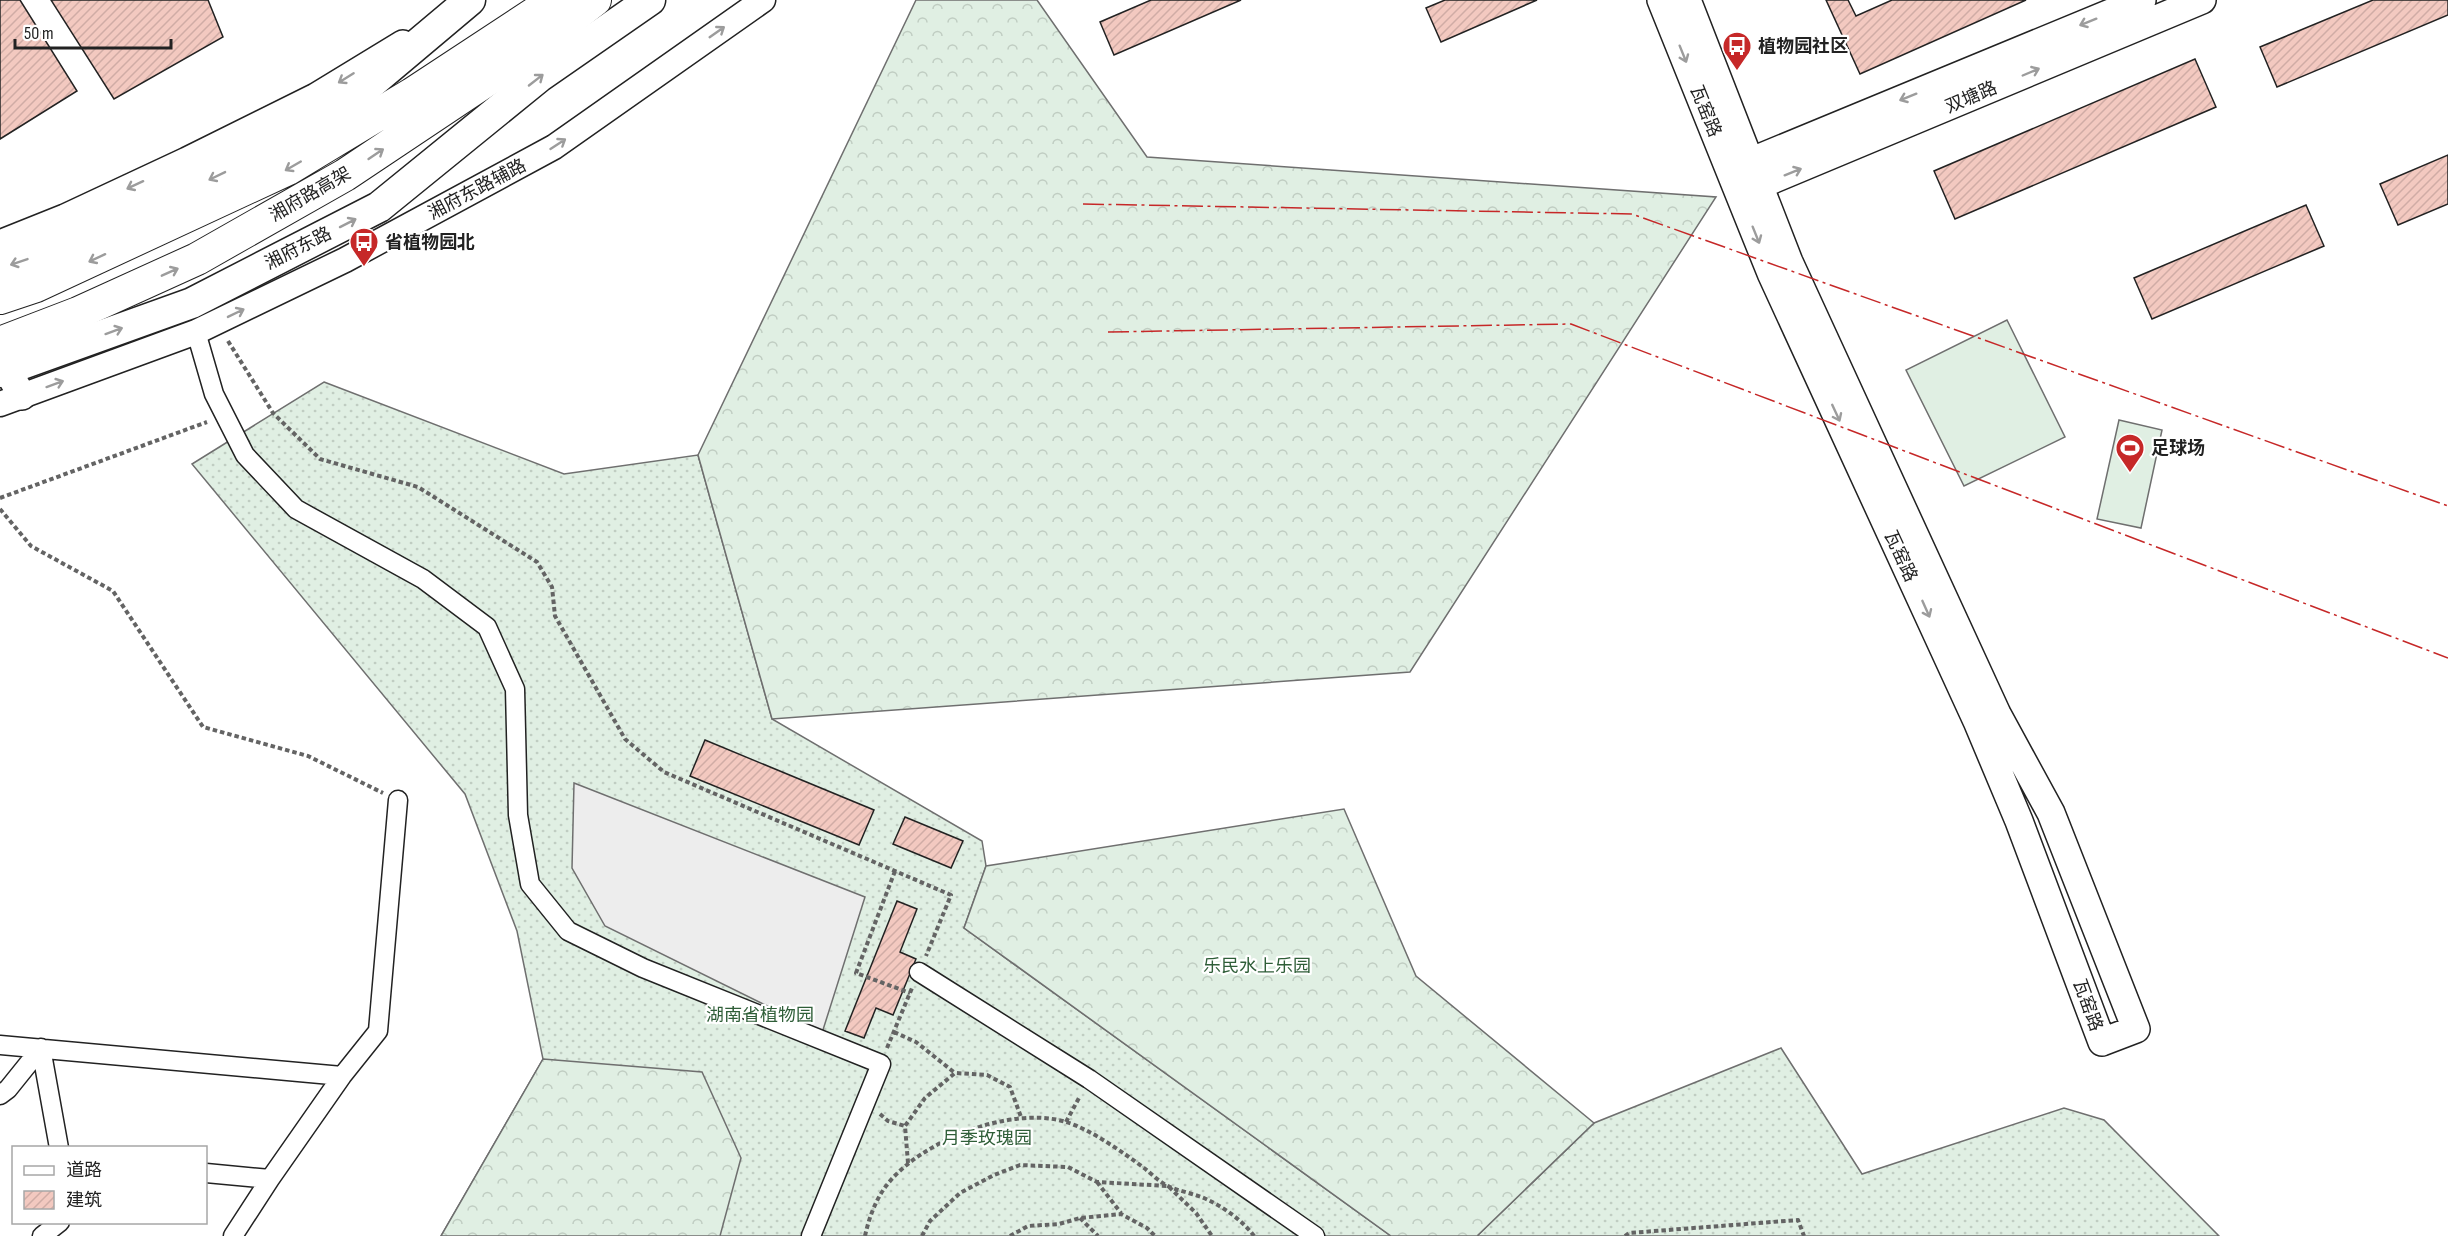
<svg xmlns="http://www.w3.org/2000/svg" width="2448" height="1236" font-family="'Sofia Sans Condensed','Noto Sans SC',sans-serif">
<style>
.grass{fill:url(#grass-dots);stroke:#6f6f6f;stroke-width:1.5}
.forest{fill:url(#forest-crowns);stroke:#6f6f6f;stroke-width:1.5}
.pitch{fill:#e0efe3;stroke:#6f6f6f;stroke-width:1.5}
.parking{fill:#ededed;stroke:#6f6f6f;stroke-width:1.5}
.building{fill:url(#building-hatch);stroke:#222;stroke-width:1.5}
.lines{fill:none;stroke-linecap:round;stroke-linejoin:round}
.minor-casing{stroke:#222;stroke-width:21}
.tertiary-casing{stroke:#222;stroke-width:27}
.secondary-casing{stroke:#222;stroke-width:30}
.primary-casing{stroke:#222;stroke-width:33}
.trunk-casing{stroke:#222;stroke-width:34}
.path{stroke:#646464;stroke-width:4;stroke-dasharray:4.5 3;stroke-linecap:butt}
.minor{stroke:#fff;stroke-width:18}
.tertiary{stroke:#fff;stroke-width:24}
.secondary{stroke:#fff;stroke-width:27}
.primary{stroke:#fff;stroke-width:30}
.trunk{stroke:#fff;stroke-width:32}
.power{stroke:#c62828;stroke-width:1.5;stroke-dasharray:21 4.5 3 4.5;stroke-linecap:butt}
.oneway{stroke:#9c9c9c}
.labels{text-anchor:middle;stroke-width:4.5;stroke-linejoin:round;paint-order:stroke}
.poi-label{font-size:18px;font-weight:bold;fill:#222;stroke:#fff;text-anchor:start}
.street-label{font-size:18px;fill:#222;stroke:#fff}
.park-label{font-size:18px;fill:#2f5e38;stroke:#fff}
</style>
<defs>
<pattern id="grass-dots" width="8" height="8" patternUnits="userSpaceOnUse" patternTransform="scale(1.5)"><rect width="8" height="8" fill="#e0efe3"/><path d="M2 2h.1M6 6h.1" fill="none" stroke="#c0cdc2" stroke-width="1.8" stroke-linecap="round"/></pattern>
<pattern id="forest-crowns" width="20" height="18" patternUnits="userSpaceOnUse" patternTransform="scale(1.5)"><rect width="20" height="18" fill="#e0efe3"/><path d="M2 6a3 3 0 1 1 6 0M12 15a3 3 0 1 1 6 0" fill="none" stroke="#c0cdc2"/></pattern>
<pattern id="building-hatch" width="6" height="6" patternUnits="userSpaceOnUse" patternTransform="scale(1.5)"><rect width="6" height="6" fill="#f3c9c0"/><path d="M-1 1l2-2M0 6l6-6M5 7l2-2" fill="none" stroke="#d0aca5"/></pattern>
</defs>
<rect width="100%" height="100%" fill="#fff"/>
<path class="grass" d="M324 382 564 474 698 455 772 719 982 841 986 866 964 928 1391 1236H441L543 1059 517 931 465 794 192 464Z
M1781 1048 1862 1174 2064 1108 2104 1120 2219 1236H1477L1594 1123Z"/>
<path class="forest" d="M916 0H1037L1147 157 1716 197 1410 672 772 719 698 455Z
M1344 809 1416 976 1594 1123 1477 1236H1391L964 928 986 866Z
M543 1059 702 1072 741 1158 720 1236H441Z"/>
<path class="pitch" d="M2007 320 2065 437 1964 486 1906 370Z
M2119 420 2162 430 2141 528 2097 519Z"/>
<path class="parking" d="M574 783 865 897 822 1033 605 926 572 868Z"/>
<path class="building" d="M0 0H20L77 91 0 139Z
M51 0H208L223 37 114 99Z
M1151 0H1241L1114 55 1100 22Z
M1445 0H1537L1441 42 1426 8Z
M1826 0H1848L1856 16 1892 0H2026L1860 74Z
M2373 0H2448V15L2277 87 2260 47Z
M2195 59 2216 107 1955 219 1934 171Z
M2448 155V204L2398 225 2380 184Z
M2306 205 2324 246 2152 319 2134 278Z
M705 740 874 810 859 845 690 776Z
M905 817 963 841 951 868 893 844Z
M897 901 917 909 900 952 916 959 893 1015 876 1008 864 1038 845 1031Z"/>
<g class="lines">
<g class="minor-casing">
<path id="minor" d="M196 332 214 394 245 455 296 509 423 579 487 627 515 689 518 815 530 884 568 931 643 968 881 1064 811 1236
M919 972 1089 1079 1315 1236
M0 1045 342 1076
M0 1095 8 1089 41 1048 59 1148
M206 1173 270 1179
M42 1236 60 1222
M233 1236 270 1179 342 1076 378 1031 398 800"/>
</g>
<g class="tertiary-casing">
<path id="tertiary" d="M0 404 196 332 345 260 554 147 763 0"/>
</g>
<g class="secondary-casing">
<path id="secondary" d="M1661 0 1771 273 1977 721 2019 821 2102 1042 2136 1029 2051 813 1997 714 1789 262 1687 0
M1735 168 2142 0
M1743 192 2202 0
M0 244 65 218 187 161 316 97 403 44
M0 357 22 396"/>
</g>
<g class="primary-casing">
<path id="primary" d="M0 268 28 259 169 200 325 122 470 0
M0 372 192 303 379 207 539 77 650 0"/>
</g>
<g class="trunk-casing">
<path id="trunk" d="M0 298 36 286 288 169 412 94 555 0
M0 343 78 313 197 259 345 175 526 54 595 0"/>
</g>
<path class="path" d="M228 341 273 413 320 459 418 487 537 562 552 587 555 616 625 739 664 772 951 895 926 956
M0 498 207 422
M0 509 31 546 113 591 203 727 308 756 383 793
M895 871 856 973 910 993
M894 1032 916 1042 955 1073
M887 1048 912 988
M880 1114 888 1121 905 1126
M1066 1122 1080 1096
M908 1163 905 1126 925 1098 955 1073 987 1075 1010 1087 1021 1117
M1097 1182 1121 1213
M1080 1218 1098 1236
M865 1236C869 1218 875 1201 886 1186 920 1141 1011 1105 1066 1122 1090 1129 1124 1153 1144 1168 1152 1174 1160 1183 1170 1187 1182 1192 1196 1194 1208 1200 1225 1208 1243 1221 1254 1236
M922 1236 930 1221 960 1193 994 1175 1020 1165 1068 1167 1097 1182 1168 1186 1196 1213 1212 1236
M1010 1236 1028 1226 1059 1224 1080 1218 1121 1214 1147 1228 1155 1236
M1625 1236 1629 1233 1798 1220 1804 1236"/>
<use href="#minor" class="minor"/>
<use href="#tertiary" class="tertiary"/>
<use href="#secondary" class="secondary"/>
<use href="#primary" class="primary"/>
<use href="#trunk" class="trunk"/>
<path class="power" d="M1083 204 1632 214 2448 506
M1108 332 1571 324 2448 658"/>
</g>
<defs><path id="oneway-shaft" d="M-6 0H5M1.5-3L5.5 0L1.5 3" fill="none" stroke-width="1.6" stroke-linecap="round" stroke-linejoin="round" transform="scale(1.5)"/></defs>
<g class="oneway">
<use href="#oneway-shaft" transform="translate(2088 22) rotate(158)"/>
<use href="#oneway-shaft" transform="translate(717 32) rotate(-35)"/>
<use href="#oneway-shaft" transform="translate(1683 54) rotate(68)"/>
<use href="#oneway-shaft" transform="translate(2031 72) rotate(-23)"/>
<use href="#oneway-shaft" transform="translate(346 78) rotate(148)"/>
<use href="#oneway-shaft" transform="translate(536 80) rotate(-38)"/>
<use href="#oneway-shaft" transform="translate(1908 97) rotate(158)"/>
<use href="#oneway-shaft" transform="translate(558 144) rotate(-33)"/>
<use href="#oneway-shaft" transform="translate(376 154) rotate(-34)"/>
<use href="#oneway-shaft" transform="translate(293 166) rotate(150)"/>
<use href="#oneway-shaft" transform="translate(1793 172) rotate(-22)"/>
<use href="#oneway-shaft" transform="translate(217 176) rotate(154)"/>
<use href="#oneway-shaft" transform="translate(135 185) rotate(155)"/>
<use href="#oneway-shaft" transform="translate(348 223) rotate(-27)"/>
<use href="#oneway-shaft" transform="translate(1756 235) rotate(68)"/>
<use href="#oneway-shaft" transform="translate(97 258) rotate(155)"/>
<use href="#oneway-shaft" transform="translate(19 262) rotate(161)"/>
<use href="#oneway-shaft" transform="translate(170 272) rotate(-24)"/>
<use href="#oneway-shaft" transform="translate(236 313) rotate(-26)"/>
<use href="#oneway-shaft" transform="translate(114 331) rotate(-20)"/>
<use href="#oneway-shaft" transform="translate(55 384) rotate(-20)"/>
<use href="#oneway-shaft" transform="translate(1836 413) rotate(65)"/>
<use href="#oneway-shaft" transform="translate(1926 609) rotate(66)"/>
</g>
<defs>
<g id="bus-pin" transform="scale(1.5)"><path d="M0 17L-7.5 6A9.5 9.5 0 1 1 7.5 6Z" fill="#c62828" stroke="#fff"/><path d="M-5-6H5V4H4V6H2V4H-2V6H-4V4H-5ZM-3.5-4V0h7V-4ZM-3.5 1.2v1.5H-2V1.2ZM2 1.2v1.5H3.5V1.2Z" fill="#fff"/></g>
<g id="stadium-pin" transform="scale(1.5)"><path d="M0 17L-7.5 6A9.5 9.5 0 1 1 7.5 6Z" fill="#c62828" stroke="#fff"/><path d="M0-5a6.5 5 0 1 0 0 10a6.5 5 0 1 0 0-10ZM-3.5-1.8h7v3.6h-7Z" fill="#fff"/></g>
</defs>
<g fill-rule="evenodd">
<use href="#bus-pin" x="1737" y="46"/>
<use href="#bus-pin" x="364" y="242"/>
<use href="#stadium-pin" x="2130" y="448"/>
</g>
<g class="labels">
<g class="poi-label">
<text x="1758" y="52">植物园社区</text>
<text x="385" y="248">省植物园北</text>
<text x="2151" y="454">足球场</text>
</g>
<g class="street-label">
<text transform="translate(1971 97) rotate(-23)" y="6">双塘路</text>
<text transform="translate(1706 111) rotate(68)" y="6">瓦窑路</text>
<text transform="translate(477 189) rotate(-28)" y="6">湘府东路辅路</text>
<text transform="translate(310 194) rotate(-30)" y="6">湘府路高架</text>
<text transform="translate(298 248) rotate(-27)" y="6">湘府东路</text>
<text transform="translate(1901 556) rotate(65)" y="6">瓦窑路</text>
<text transform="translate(2088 1005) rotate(70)" y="6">瓦窑路</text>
</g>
<g class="park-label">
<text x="1257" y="972">乐民水上乐园</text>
<text x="760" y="1021">湖南省植物园</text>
<text x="987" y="1144">月季玫瑰园</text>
</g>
</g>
<rect x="12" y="1146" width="195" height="78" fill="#ffffff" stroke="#a7a7a7" stroke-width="1.5"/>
<rect x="24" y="1166" width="30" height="9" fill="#ffffff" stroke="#a7a7a7" stroke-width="1.5"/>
<text x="66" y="1176" font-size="18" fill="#222222">道路</text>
<rect x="24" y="1191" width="30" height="18" fill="url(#building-hatch)" stroke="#a7a7a7" stroke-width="1.5"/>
<text x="66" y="1206" font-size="18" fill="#222222">建筑</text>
<path d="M15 39v9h156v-9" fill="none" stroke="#222222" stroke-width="3"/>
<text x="24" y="39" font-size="18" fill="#222222" stroke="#ffffff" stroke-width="4.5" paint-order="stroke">50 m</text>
</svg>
